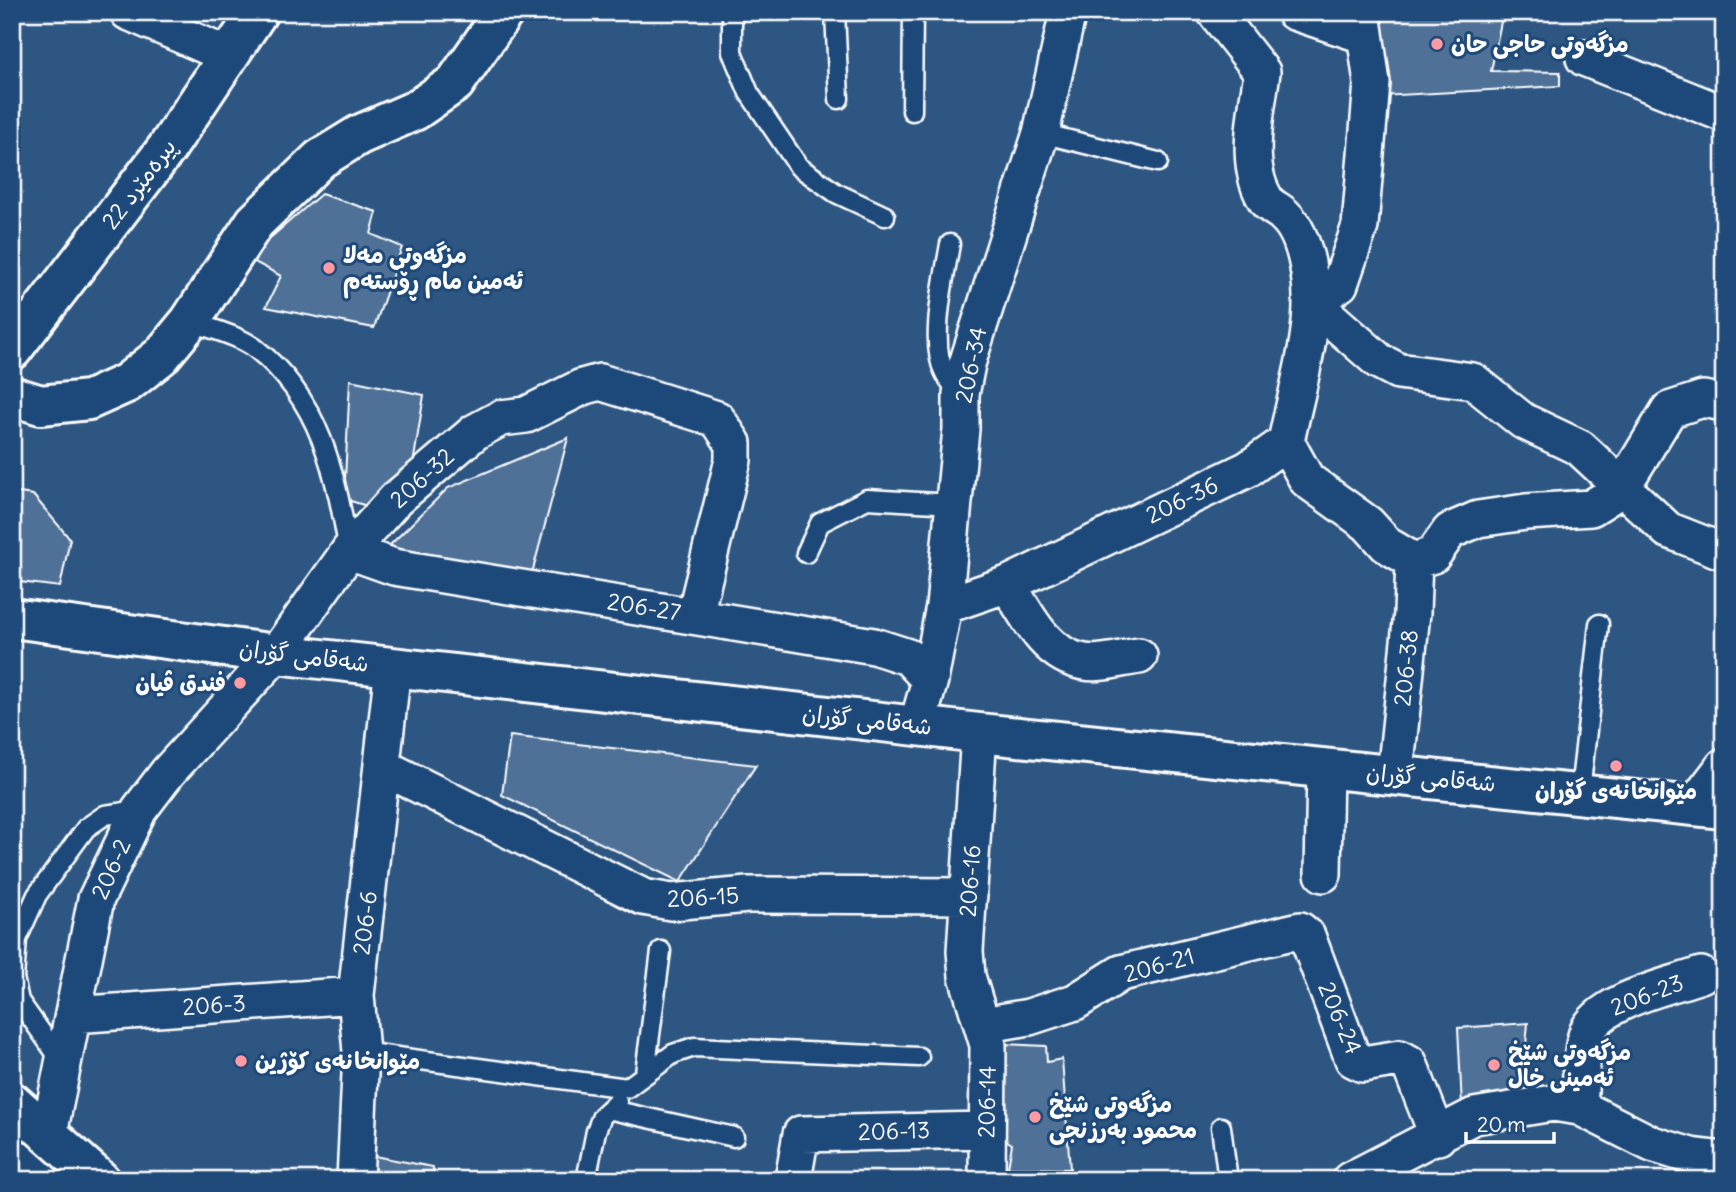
<svg xmlns="http://www.w3.org/2000/svg" width="1736" height="1192" font-family="Delius,'Playpen Sans Arabic',sans-serif">
<style>
.built{fill:#2e5683}
.building{fill:#507197;stroke:#fff;stroke-width:2}
.lines{fill:none;stroke-linecap:round;stroke-linejoin:round}
.lane-casing{stroke:#fff;stroke-width:23}
.street-casing{stroke:#fff;stroke-width:40}
.secondary-casing{stroke:#fff;stroke-width:44}
.primary-casing{stroke:#fff;stroke-width:44}
.lane{stroke:#1f4a7a;stroke-width:18}
.street{stroke:#1f4a7a;stroke-width:35}
.secondary{stroke:#1f4a7a;stroke-width:38}
.primary{stroke:#1f4a7a;stroke-width:38}
.poi-dot{fill:#ff9aa2;stroke:#1f4a7a;stroke-width:2.5}
.labels{text-anchor:middle;stroke-width:6;stroke-linejoin:round;paint-order:stroke}
.poi-label{font-size:23px;font-weight:bold;fill:#fff;stroke:#1f4a7a;text-anchor:start}
.street-label{font-size:23px;fill:#fff;stroke:#1f4a7a}
</style>
<rect width="100%" height="100%" fill="#1f4a7a"/>
<filter id="ink" filterUnits="userSpaceOnUse"><feTurbulence type="fractalNoise" baseFrequency=".0143" numOctaves="2"/><feDisplacementMap in="SourceGraphic" scale="14" xChannelSelector="R" yChannelSelector="G"/><feConvolveMatrix kernelMatrix="1 2 1 2 8 2 1 2 1" color-interpolation-filters="sRGB"/></filter>
<g filter="url(#ink)">
<path class="built" d="M12 12H1724V1180H100L12 1102Z"/>
<path class="building" d="M1400 12H1503L1491 71 1560 72V86L1381 96 1375 17Z
M321 194 377 212 371 234 402 247 374 328 266 307 281 276 247 258Z
M350 380 424 395 413 465 377 509 344 499Z
M568 438 530 581 387 548 448 488Z
M12 492 33 495 70 539 60 587 12 581Z
M510 736 756 765 680 882 502 795Z
M1528 1023 1522 1090 1462 1106 1458 1028Z
M1001 1044 1046 1046 1047 1062 1062 1059 1070 1169 1008 1168 1012 1144 999 1136Z
M374 1156 433 1167V1180H375Z"/>
<g class="lines">
<g class="lane-casing">
<path id="lane" d="M732 12V52L749 93 799 167 836 193 885 216
M835 12 839 99
M912 111 913 12
M1041 133 1158 162
M950 244C945 275 929 342 944 371 947 379 955 387 961 394
M190 321C210 329 238 335 255 348 321 399 335 473 349 551
M806 553 820 523 867 499 953 504
M1580 792 1599 624
M361 1052 627 1088 673 1054 694 1047 919 1057
M63 1063 19 1001 14 978 17 939 37 895 86 828 105 815 139 810
M645 1073 661 951
M612 1110 734 1137
M1221 1127 1228 1180
M586 1180 596 1131 602 1116 617 1102"/>
</g>
<g class="street-casing">
<path id="street" d="M128 12 229 56
M1294 12 1363 35
M1362 12 1372 83 1360 226 1340 284 1313 303 1379 361 1398 371 1473 381 1523 421 1580 448 1668 530 1724 552
M1584 58 1724 114
M1286 442 1307 480 1368 524 1387 545 1414 561 1433 555 1450 531 1478 519 1526 512 1591 508 1621 489 1669 410 1703 399 1724 403
M349 551 394 567 874 646 908 657 930 680
M1008 584C1026 614 1046 657 1085 662 1101 665 1122 658 1139 656
M944 606 1008 584 1248 469 1286 442C1296 391 1318 325 1309 274 1306 254 1300 230 1285 216 1281 211 1273 208 1268 203 1242 167 1257 112 1262 72L1215 12
M917 726 930 680 944 606 961 429V394L967 364 1041 133 1068 12
M979 733 965 951 967 976 988 1045 987 1180
M383 767 643 897 671 902 748 895 969 896
M1395 775 1412 613 1414 561
M1695 804 1724 766
M1323 874 1325 768
M73 1015 356 995
M983 1025 1029 1017 1075 1002 1121 973 1300 930 1307 936 1353 1059 1363 1064 1400 1058 1409 1063 1438 1137
M1579 1107C1581 1084 1580 1058 1586 1036 1595 1001 1670 986 1701 975
M49 1134 96 899 139 810 168 772 276 654 349 551 396 499 475 432 501 418 526 415 582 387 600 382 717 419 733 443V460L695 615
M355 1180 361 1052 356 995 393 667
M793 1180 801 1134 986 1130
M1350 1180 1474 1116 1553 1103 1579 1107 1652 1144 1691 1156 1724 1160"/>
</g>
<g class="secondary-casing">
<path id="secondary" d="M12 396 41 405 89 400 127 383 161 356 190 321 255 222 320 159 359 135 416 110 455 83 504 12
M12 618 276 654 979 733 1724 809
M12 1102 100 1180"/>
</g>
<g class="primary-casing">
<path id="primary" d="M12 350 167 148 258 12"/>
</g>
<use href="#lane" class="lane"/>
<use href="#street" class="street"/>
<use href="#secondary" class="secondary"/>
<use href="#primary" class="primary"/>
</g>
</g>
<g class="poi-dot">
<circle cx="1437" cy="44" r="7"/>
<circle cx="329" cy="268" r="7"/>
<circle cx="240" cy="683" r="7"/>
<circle cx="1616" cy="766" r="7"/>
<circle cx="241" cy="1061" r="7"/>
<circle cx="1494" cy="1065" r="7"/>
<circle cx="1035" cy="1117" r="7"/>
</g>
<g class="labels">
<g class="poi-label">
<text x="1451" y="52">مزگەوتی حاجی حان</text>
<text x="343" y="263">مزگەوتی مەلا<tspan x="343" dy="26">ئەمین مام ڕۆستەم</tspan></text>
<text x="226" y="691" text-anchor="end">فندق ڤيان</text>
<text x="1616" y="799" text-anchor="middle">مێوانخانەی گۆران</text>
<text x="1508" y="1060">مزگەوتی شێخ<tspan x="1508" dy="26">ئەمینی خال</tspan></text>
<text x="255" y="1069">مێوانخانەی کۆژین</text>
<text x="1049" y="1112">مزگەوتی شێخ<tspan x="1049" dy="26">محمود بەرزنجی</tspan></text>
</g>
<g class="street-label">
<text transform="translate(139 184) rotate(-53)" y="8">22 پیرەمێرد</text>
<text transform="translate(971 365) rotate(-78)" y="8">206-34</text>
<text transform="translate(422 478) rotate(-42)" y="8">206-32</text>
<text transform="translate(1182 500) rotate(-26)" y="8">206-36</text>
<text transform="translate(644 607) rotate(9)" y="8">206-27</text>
<text transform="translate(304 656) rotate(7)" y="8">شەقامی گۆران</text>
<text transform="translate(1406 668) rotate(-84)" y="8">206-38</text>
<text transform="translate(867 720) rotate(6)" y="8">شەقامی گۆران</text>
<text transform="translate(1431 778) rotate(5)" y="8">شەقامی گۆران</text>
<text transform="translate(111 869) rotate(-66)" y="8">206-2</text>
<text transform="translate(970 881) rotate(-86)" y="8">206-16</text>
<text transform="translate(703 897) rotate(-3)" y="8">206-15</text>
<text transform="translate(365 923) rotate(-83)" y="8">206-6</text>
<text transform="translate(1159 965) rotate(-16)" y="8">206-21</text>
<text transform="translate(1647 995) rotate(-21)" y="8">206-23</text>
<text transform="translate(214 1005) rotate(-4)" y="8">206-3</text>
<text transform="translate(1340 1018) rotate(67)" y="8">206-24</text>
<text transform="translate(987 1102) rotate(-89)" y="8">206-14</text>
<text transform="translate(894 1131) rotate(-2)" y="8">206-13</text>
</g>
</g>
<rect width="1736" height="1192" fill="none" stroke="#1f4a7a" stroke-width="42"/>
<rect x="21" y="21" width="1694" height="1150" fill="none" stroke="#fff" stroke-width="2.5" filter="url(#ink)"/>
<path d="M1466 1132v10h88v-10" fill="none" stroke="#ffffff" stroke-width="3.5"/>
<text x="1477" y="1132" font-size="21" fill="#ffffff" stroke="#1f4a7a" stroke-width="5" paint-order="stroke">20 m</text>
</svg>
